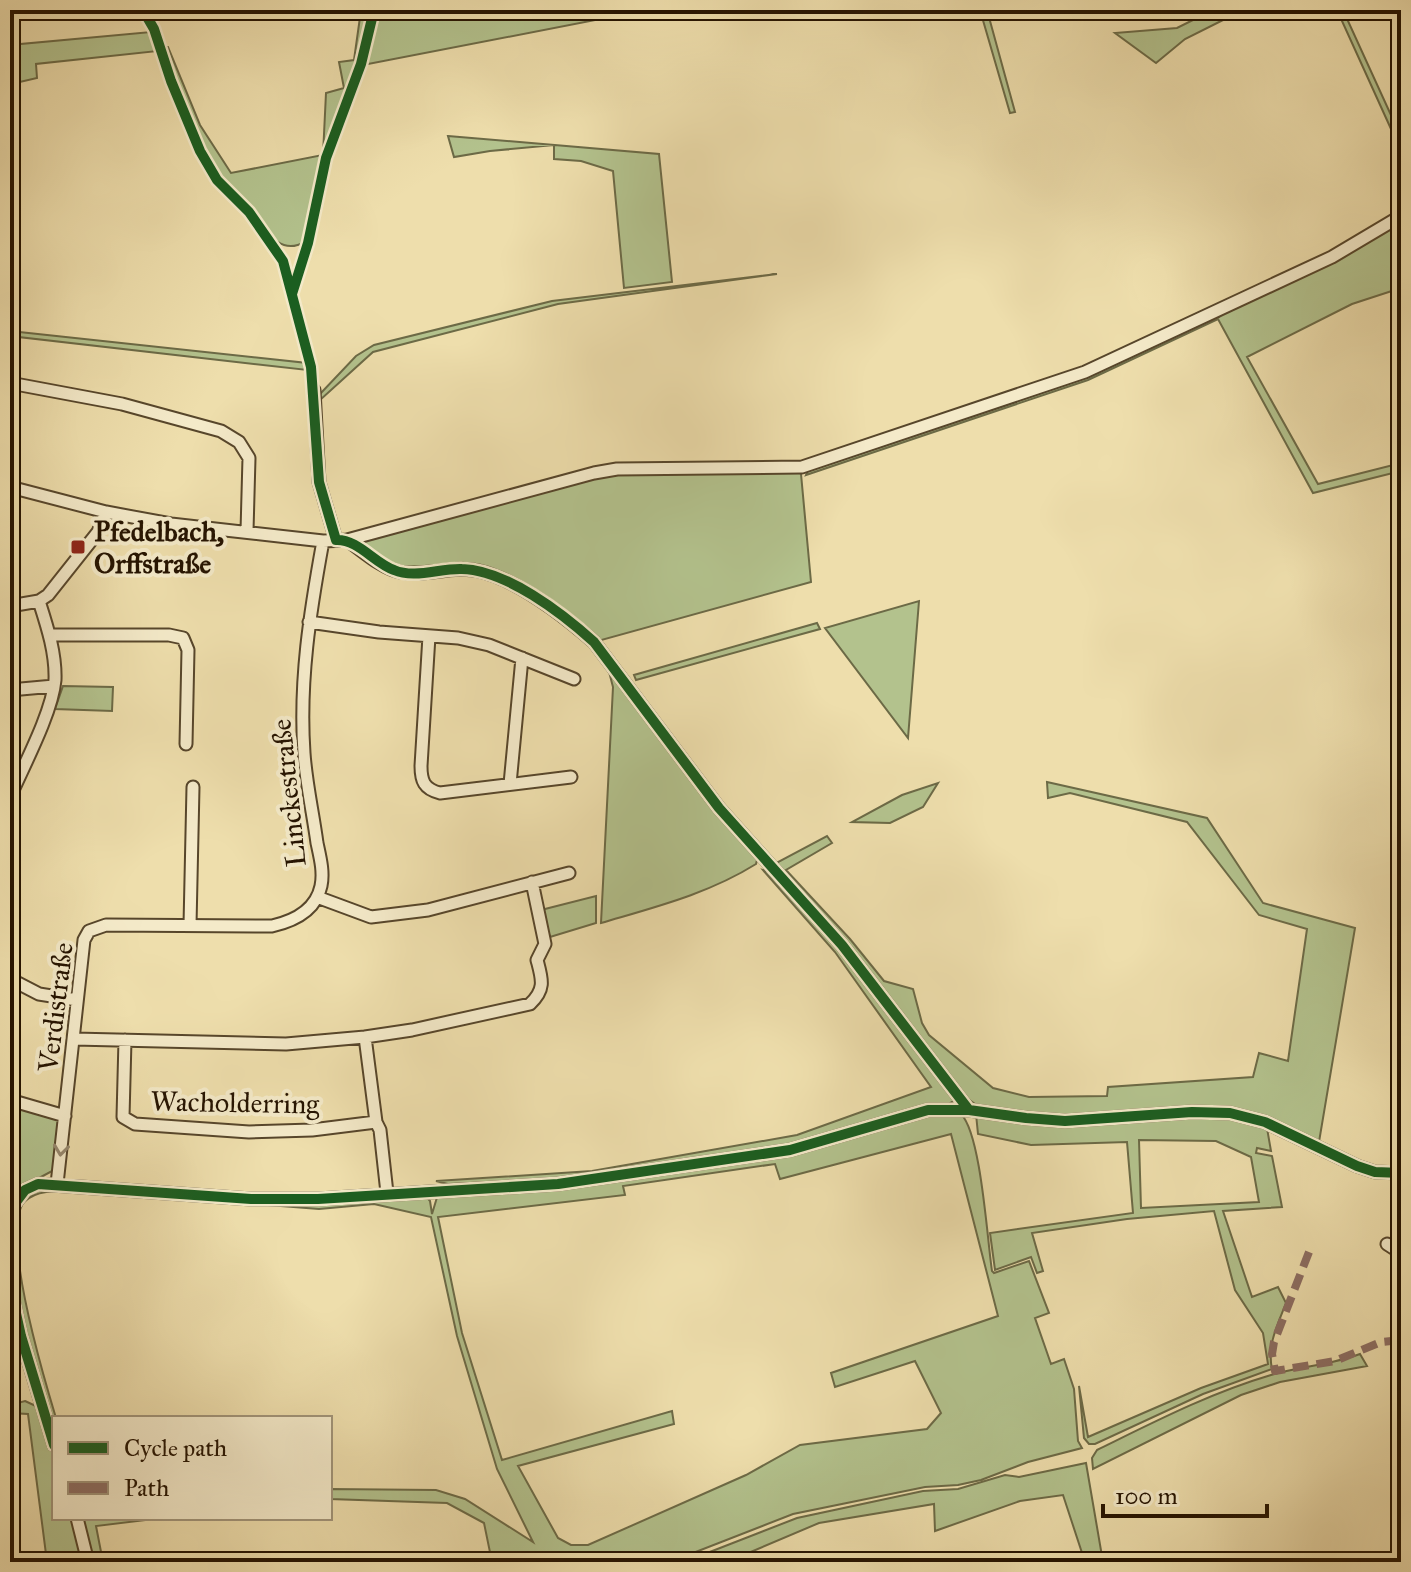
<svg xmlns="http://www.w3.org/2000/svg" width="1411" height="1572" font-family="'IM FELL Great Primer',serif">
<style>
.green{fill:#b3c28d;stroke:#6c6a46;stroke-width:2;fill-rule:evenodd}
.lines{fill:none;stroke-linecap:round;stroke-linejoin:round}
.minor-casing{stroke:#57462b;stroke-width:15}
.minor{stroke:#f4eac9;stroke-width:11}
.quiet{stroke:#8d6e63;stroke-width:8;stroke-dasharray:16 8;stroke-linecap:butt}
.cycleway-casing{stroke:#f4eac9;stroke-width:15}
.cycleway{stroke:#1b5e20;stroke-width:10}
.oneway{stroke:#97896f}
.poi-dot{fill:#8f2418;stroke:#f4eac9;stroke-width:3}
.labels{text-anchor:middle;stroke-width:8;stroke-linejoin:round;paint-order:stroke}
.poi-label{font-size:28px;font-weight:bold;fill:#251300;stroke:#f4eac9;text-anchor:start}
.street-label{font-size:28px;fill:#251300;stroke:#f4eac9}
</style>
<rect width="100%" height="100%" fill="#eedeac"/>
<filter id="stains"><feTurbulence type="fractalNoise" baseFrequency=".0025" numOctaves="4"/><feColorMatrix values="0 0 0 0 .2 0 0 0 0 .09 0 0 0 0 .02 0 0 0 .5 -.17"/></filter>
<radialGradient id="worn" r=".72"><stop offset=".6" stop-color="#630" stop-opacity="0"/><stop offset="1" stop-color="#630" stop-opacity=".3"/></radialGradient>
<path class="green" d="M361 10H371C364 59 342 105 325 151 315 180 311 212 305 242 277 257 265 227 250 209 240 198 229 189 220 177 191 141 177 90 163 47H168L200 125 231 173 323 155 326 93 344 88 339 62 354 60Z
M377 10H620L621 15 363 65Z
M980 10H987L1015 112 1010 113Z
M1213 10H1243L1185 39 1156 63 1115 33 1177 28Z
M1337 10H1343L1401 137V151Z
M151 32 158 51 36 64 37 78 11 84 15 107 10 108V45Z
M448 136 659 154 672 282 624 288 613 171 581 161 554 159V145L490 151 454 157Z
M1401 220V288L1352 304 1247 357 1318 484 1401 463V471L1313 493 1218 319 1088 380 806 475 809 468 1087 374 1216 316 1218 318 1225 312Z
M777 274 558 304 373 352 319 401 320 394 356 356 374 345 552 301Z
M10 331 307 363V370L10 336Z
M796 469 801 474 811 582 598 641 575 618 500 574 398 566 381 559 357 543 617 472Z
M919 601 908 738 825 628Z
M817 623 820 629 636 680 634 675Z
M607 664 757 860 756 864C708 894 655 907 601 923L613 687Z
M63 686 113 687 112 711 55 709Z
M1047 782 1207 818 1263 903 1355 928 1319 1142 1231 1110 1067 1116 1028 1114 978 1106 968 1099 844 943 778 868V862L827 836 832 843 786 870 850 939 884 981 913 989 922 1023 929 1035 993 1088 1029 1097 1107 1096 1108 1087 1253 1077 1259 1053 1288 1061 1307 929 1259 915 1187 822 1070 793 1048 798Z
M938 783 923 807 890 823 852 822 902 795Z
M763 870 772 872 841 949 953 1094V1101L949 1104 928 1107 792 1146 557 1179 448 1184 436 1181 592 1171 797 1135 931 1087 835 952Z
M596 896V923L550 937 541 910Z
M12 1106 61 1118 54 1170 22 1187 10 1201V1107Z
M961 1114C981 1134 987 1238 992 1271L994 1273 1029 1261 1049 1313 1035 1318 1051 1364 1064 1359 1074 1389 1078 1441 1082 1448 1028 1462 981 1480 958 1485 925 1487 793 1514 670 1562H492L484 1523 447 1503 330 1499V1489L436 1490 465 1499 533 1542 497 1469 457 1336 431 1217 374 1204 319 1209 255 1204 425 1195 430 1201 432 1214 438 1194 556 1188 621 1181 790 1155 930 1115ZM951 1134 998 1316 831 1373 835 1387 915 1361 941 1413 927 1429 800 1445 746 1475 588 1545H571L558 1538 518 1466 674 1424 672 1411 502 1460 462 1333 438 1217 625 1195 623 1186 775 1164 780 1179Z
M976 1114 1023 1122 1228 1118 1267 1128 1271 1151 1257 1148 1256 1153 1272 1156 1282 1207 1223 1211 1252 1297 1278 1287 1286 1303C1277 1326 1267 1345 1272 1369L1203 1394 1095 1444H1089L1084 1438 1079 1386 1088 1437 1201 1388 1268 1364 1263 1333 1235 1290 1214 1211 1127 1219 1032 1233 1043 1271 1037 1273 1031 1257 995 1270 990 1233 1133 1213 1127 1142 1031 1145 978 1134ZM1139 1140 1216 1141 1251 1157 1259 1202 1141 1208Z
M40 1189 84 1192C65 1192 39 1187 24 1202 0 1234 44 1378 56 1418H54V1432C39 1385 0 1259 13 1213 18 1201 29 1193 40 1189Z
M1360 1354 1367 1366 1280 1382 1241 1395 1093 1469 1092 1458 1097 1450C1154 1422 1210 1393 1271 1375 1301 1366 1331 1365 1360 1354Z
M25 1401 38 1407 54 1457V1518H73L84 1562H47L28 1414 10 1413V1405Z
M1086 1463 1103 1562H1085L1063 1495 1020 1501 935 1531 934 1504 819 1523 727 1562H684L797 1518 923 1491 958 1489 1005 1475 1019 1477Z
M81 1518H162L96 1526 103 1562H92Z"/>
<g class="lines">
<g class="minor-casing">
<path id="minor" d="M10 383 122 404 221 431 239 442 249 458 247 531
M314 390 319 482 336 540
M10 487 106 512 171 524 323 541 347 540 594 473 617 469 802 467 1085 372 1332 257 1401 216
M347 540C363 551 381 568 400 572 426 577 453 565 479 571 518 580 564 616 594 642L719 808 842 945 969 1110
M10 606 39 601 48 595 98 532 106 512
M309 622 379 632 458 638 489 645 574 679
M50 635H169L183 638 188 650 186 744
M429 636 421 766C421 781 424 789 440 793L571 777
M10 690 54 686
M510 784 522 658
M10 797C24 765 52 713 55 680 56 653 47 626 39 601
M317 897 371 917 428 910 569 873
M190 925 193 787
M10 979 39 994 77 1000
M365 1037 412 1030 530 1004C546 989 542 979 537 960L545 944 532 882
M74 1039 286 1044 365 1037 376 1122 380 1130 387 1193
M125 1040 123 1117 135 1124 249 1132 312 1130 376 1122
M10 1100 65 1116
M57 1184 84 940 89 931 106 925 272 926C294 921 316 910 321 886 324 872 320 857 317 843 313 813 306 783 304 753 299 681 310 612 323 541
M10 1210 25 1190 38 1184 251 1199H318L558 1184 790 1150 928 1110H969L1026 1118 1065 1121 1192 1112 1230 1113 1265 1122 1357 1166 1375 1172 1401 1173
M1387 1244 1401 1253
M10 1286 21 1336 54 1445
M77 1518 88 1562"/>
</g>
<use href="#minor" class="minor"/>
<path class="quiet" d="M1309 1252 1274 1342 1272 1354 1275 1371 1335 1361 1381 1342 1401 1340"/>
<g class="cycleway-casing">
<path id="cycleway" d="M143 10 154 29 171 81 200 151 217 180 249 212 283 261 311 367 319 482 336 540C358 539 374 563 394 570 415 579 440 568 462 569 506 570 562 613 594 642L719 808 842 945 969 1110
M292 294 308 243 326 158 361 64 374 10
M10 1210 25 1190 38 1184 251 1199H318L558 1184 790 1150 928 1110H969L1026 1118 1065 1121 1192 1112 1230 1113 1265 1122 1357 1166 1375 1172 1401 1173
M10 1286 21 1336 54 1445"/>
</g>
<use href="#cycleway" class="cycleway"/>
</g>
<defs><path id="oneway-chevron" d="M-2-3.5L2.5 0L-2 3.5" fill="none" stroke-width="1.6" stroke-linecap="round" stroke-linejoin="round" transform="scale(2)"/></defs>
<use class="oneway" href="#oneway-chevron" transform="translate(61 1150) rotate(97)"/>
<rect class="poi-dot" x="70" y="539" width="16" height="16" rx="4"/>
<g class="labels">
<g class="poi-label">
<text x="94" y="541">Pfedelbach,<tspan x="94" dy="32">Orffstraße</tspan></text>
</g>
<g class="street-label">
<text transform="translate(288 793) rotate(-96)" y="10">Linckestraße</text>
<text transform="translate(55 1007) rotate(-83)" y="10">Verdistraße</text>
<text transform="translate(235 1102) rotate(1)" y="10">Wacholderring</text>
</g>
</g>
<rect width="1411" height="1572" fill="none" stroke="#eedeac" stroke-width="40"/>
<rect x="12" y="12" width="1387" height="1548" fill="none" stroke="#251300" stroke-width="4"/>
<rect x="20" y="20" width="1371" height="1532" fill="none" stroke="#251300" stroke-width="2"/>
<rect x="52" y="1416" width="280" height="104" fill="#f4eac9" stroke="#a19479" stroke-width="2"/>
<rect x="68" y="1442" width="40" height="12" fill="#1b5e20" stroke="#a19479" stroke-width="2"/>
<text x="124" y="1456" font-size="24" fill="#251300">Cycle path</text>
<rect x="68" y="1482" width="40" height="12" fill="#8d6e63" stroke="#a19479" stroke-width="2"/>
<text x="124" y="1496" font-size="24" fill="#251300">Path</text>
<path d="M1103 1504v12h164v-12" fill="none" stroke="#251300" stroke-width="4"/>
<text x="1115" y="1504" font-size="24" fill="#251300" stroke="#f4eac9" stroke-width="6" paint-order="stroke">100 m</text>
<rect width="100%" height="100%" filter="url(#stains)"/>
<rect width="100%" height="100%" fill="url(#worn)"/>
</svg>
